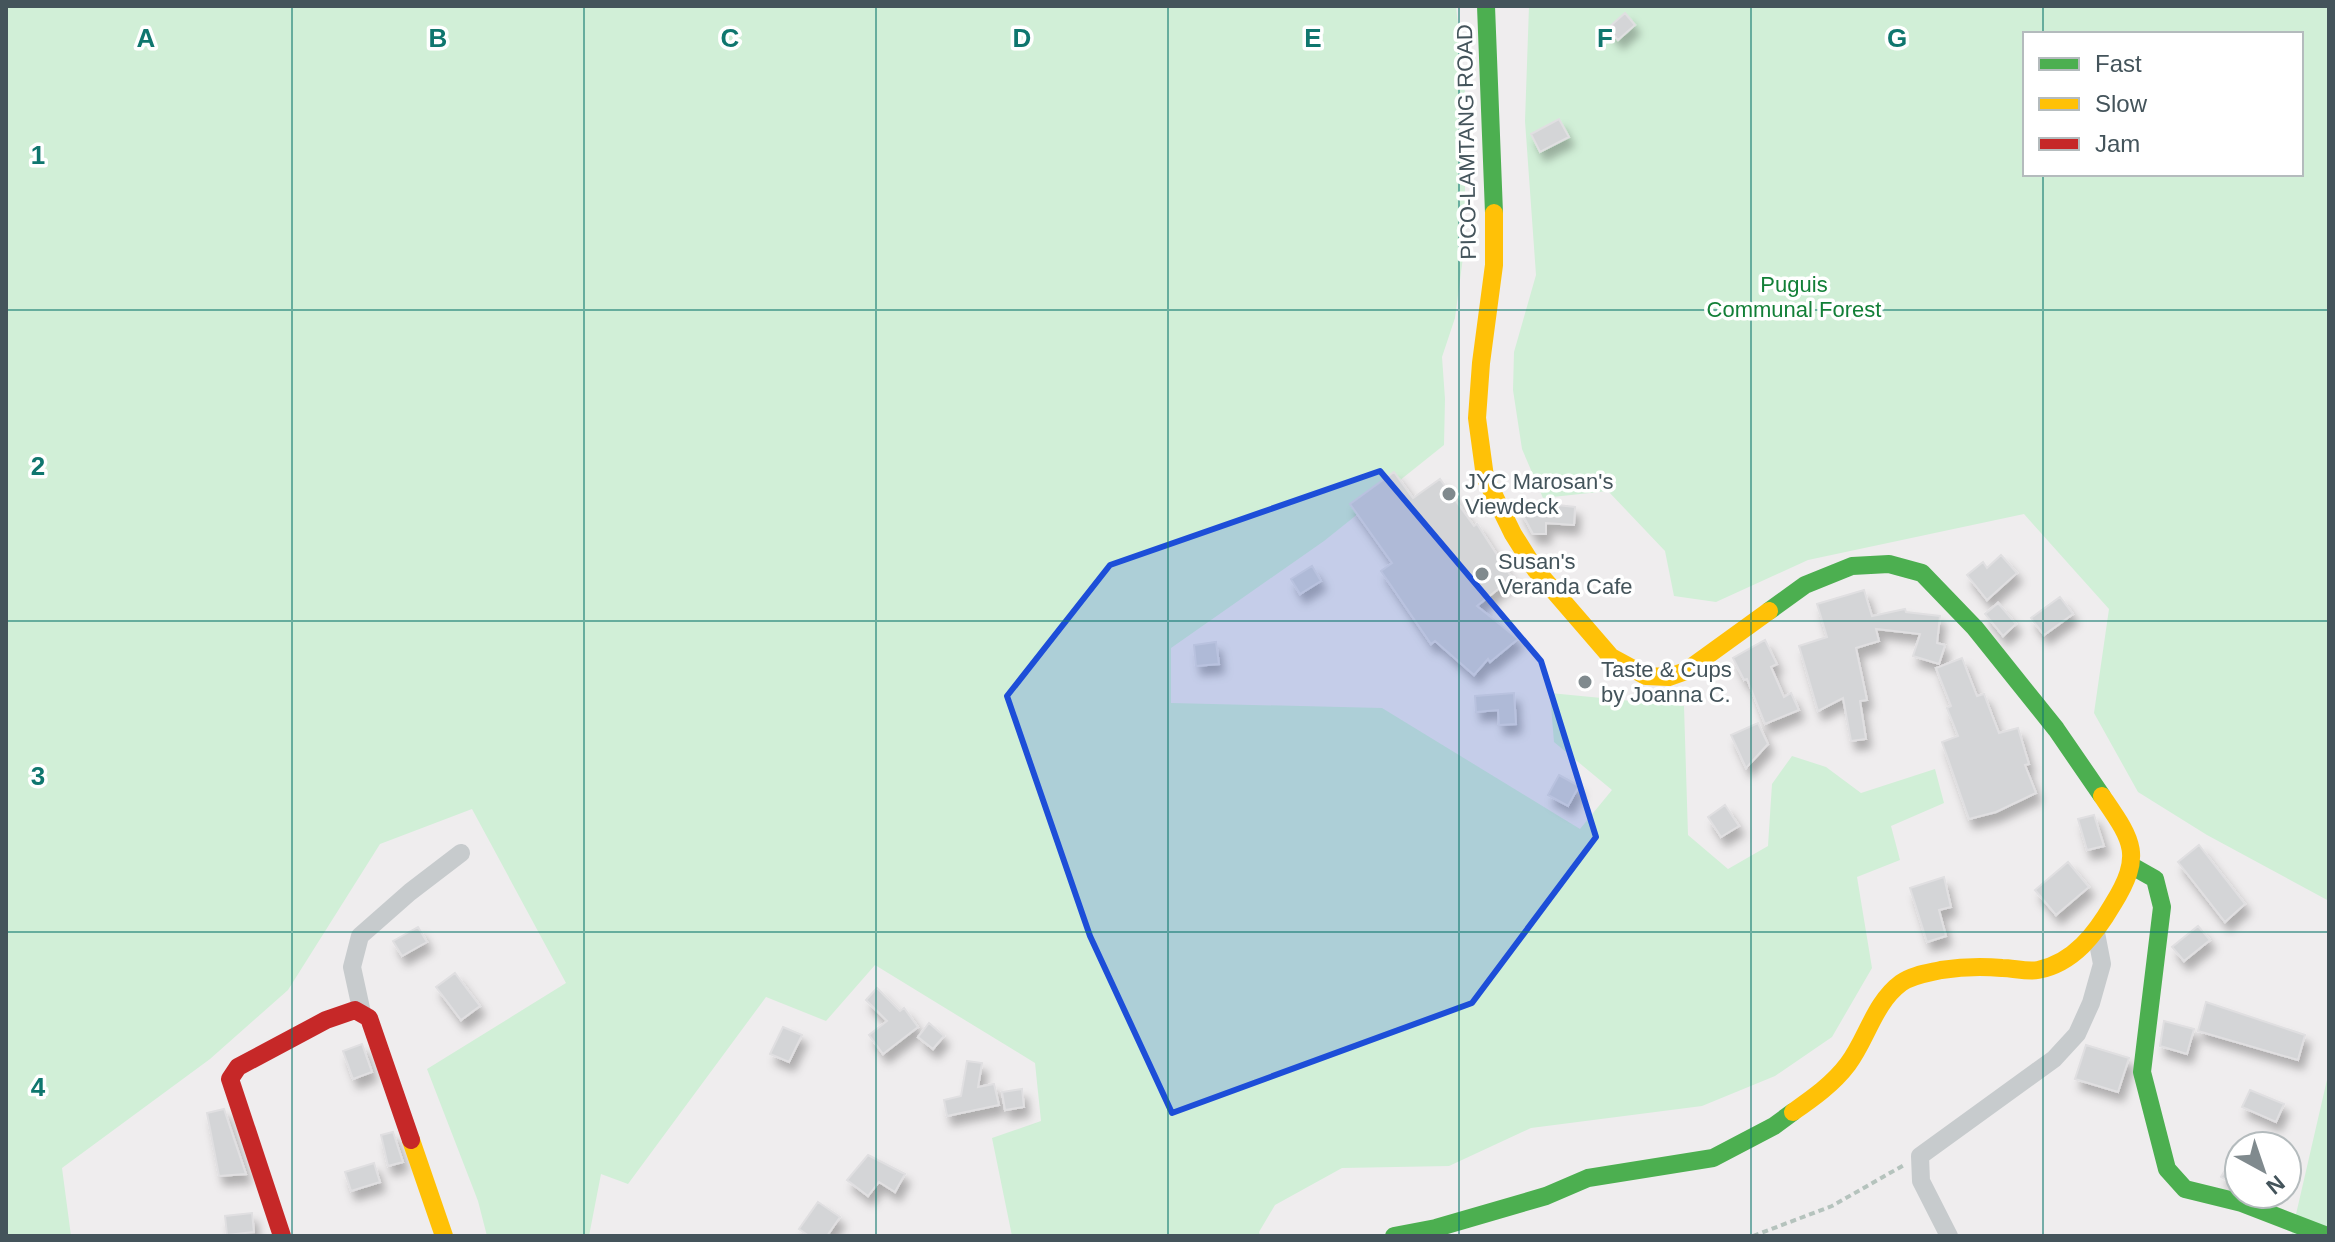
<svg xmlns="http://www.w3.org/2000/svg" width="2335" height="1242" font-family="Arial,sans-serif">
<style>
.green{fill:#d1efd7;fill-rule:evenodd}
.building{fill:#d4d5d7;stroke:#e0dfe1;stroke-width:2;filter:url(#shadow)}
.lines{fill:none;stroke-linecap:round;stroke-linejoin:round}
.path{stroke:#b5c3bd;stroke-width:4;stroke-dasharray:6 4;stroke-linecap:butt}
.street{stroke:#c7cbcd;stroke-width:18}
.fast{stroke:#4caf50;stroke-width:18}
.slow{stroke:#ffc107;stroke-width:18}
.jam{stroke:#c62828;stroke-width:18}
.marked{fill:#1d4ed8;fill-opacity:0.2;stroke:#1d4ed8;stroke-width:6;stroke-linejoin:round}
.grid{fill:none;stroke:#0f766e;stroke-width:2;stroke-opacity:0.55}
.poi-dot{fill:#808a8e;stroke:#fff;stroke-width:3}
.labels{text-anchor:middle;stroke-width:7;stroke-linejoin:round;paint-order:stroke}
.street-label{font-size:22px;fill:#44545b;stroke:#fff}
.park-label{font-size:22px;fill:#127f37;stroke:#fff}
.poi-label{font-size:22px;fill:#44545b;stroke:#fff;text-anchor:start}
.grid-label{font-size:26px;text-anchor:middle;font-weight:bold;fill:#0f766e;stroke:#fff;stroke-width:7;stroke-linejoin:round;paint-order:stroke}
</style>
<defs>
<filter id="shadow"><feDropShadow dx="5" dy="9" stdDeviation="4" flood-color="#0004"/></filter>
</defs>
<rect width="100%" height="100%" fill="#efedee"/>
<path class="green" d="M6 6H1456L1465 92V242L1455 318 1442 357 1445 399 1444 445 1324 541 1171 648V703L1382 708 1580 829 1612 790 1554 742 1550 693 1684 706 1688 835 1728 869 1768 846 1772 784 1792 756 1826 767 1861 793 1935 769 1944 803 1891 826 1900 860 1857 877 1872 968 1832 1037 1775 1076 1702 1106 1531 1128 1449 1166 1342 1168 1275 1205 1259 1232 1260 1236H1012L992 1138 1041 1121 1035 1063 875 965 826 1021 766 997 628 1184 601 1174 589 1236H487L478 1201 427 1069 566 983 472 809 380 844 288 990 210 1059 62 1168 71 1236H6Z
M1529 6H2329V901L2207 835 2138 792 2094 713 2109 609 2024 514 1808 560 1716 602 1674 596 1665 551 1608 491 1543 498 1522 449 1513 390 1514 352 1536 275 1525 121ZM2025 34H2301V174H2025Z
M2329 1071V1236H2291Z"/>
<path class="building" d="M1625 13 1635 25 1618 40 1608 28Z
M1559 119 1569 137 1540 152 1531 134Z
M1394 472 1413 498 1440 479 1474 526 1477 524 1512 578 1477 606 1518 639 1490 662 1488 659 1474 675 1435 641 1431 644 1381 571 1392 563 1350 504Z
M1557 505 1575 507 1574 525 1546 523V534H1533L1519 508H1556Z
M2001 555 2017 573 1987 600 1967 575 1983 562 1987 568Z
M1312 566 1321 581 1300 594 1291 579Z
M1864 590 1872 616 1905 609 1906 612 1940 616 1937 643 1945 645 1939 664 1913 656 1920 634 1876 629 1879 641 1856 648 1867 700 1860 701 1866 739 1851 741 1843 698 1818 711 1799 646 1827 637 1817 604Z
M2060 597 2073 614 2044 635 2031 618Z
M1998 603 2016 624 2003 636 1985 614Z
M1765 640 1777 664 1771 667 1784 697 1791 693 1799 710 1765 724 1747 679 1744 680 1733 658Z
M1216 642 1219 664 1196 666 1194 645Z
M1962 658 1977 696 1984 694 1999 733 2018 728 2029 764 2025 765 2036 793 1996 812 1969 819 1942 742 1958 736 1947 708 1951 706 1936 668Z
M1514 693 1516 724 1499 725 1498 710 1476 712 1475 696Z
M1758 723 1768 744 1746 768 1731 735Z
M1559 775 1579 786 1568 806 1548 795Z
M1725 805 1739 826 1721 837 1708 817Z
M2094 815 2104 846 2087 850 2078 819Z
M2199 845 2245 904 2225 922 2178 862Z
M2068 862 2089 887 2056 915 2035 890Z
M1944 877 1951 907 1939 910 1946 936 1927 942 1910 888Z
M2198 926 2210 940 2184 961 2172 947Z
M418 927 427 942 402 956 393 941Z
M455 973 480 1006 461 1020 436 987Z
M877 988 900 1011 904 1008 918 1027 883 1054 869 1035 887 1021 866 1000Z
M2206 1002 2305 1035 2298 1060 2198 1031Z
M2164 1021 2194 1029 2187 1054 2160 1046Z
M929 1023 944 1036 933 1049 918 1037Z
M783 1027 802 1035 789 1062 770 1054Z
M362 1044 372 1072 353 1079 343 1051Z
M2086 1045 2129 1058 2118 1092 2075 1079Z
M967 1061 982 1063 978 1087 994 1084 999 1105 947 1116 944 1100 961 1096Z
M1022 1089 1024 1107 1005 1110 1002 1092Z
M2250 1090 2284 1104 2276 1122 2242 1107Z
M224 1109 246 1174 219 1176 207 1113Z
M393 1132 403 1162 388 1166 381 1135Z
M2239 1147V1187L2221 1177Z
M868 1155 905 1174 895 1192 879 1182 868 1196 847 1180Z
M374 1163 380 1182 351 1191 345 1172Z
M818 1202 840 1217 827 1236H809L799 1229Z
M252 1213 254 1232 227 1235 225 1216Z"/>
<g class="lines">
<path class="path" d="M1753 1236 1832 1206 1904 1165"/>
<path class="street" d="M362 1013 352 967 360 936 410 892 461 853
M1949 1236 1921 1181 1920 1156 2054 1059 2077 1034 2091 1003 2102 964 2096 933"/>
<path class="fast" d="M1486 6 1494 213
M1769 611 1805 585 1852 566 1889 564 1922 573 1975 628 2056 729 2102 796
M2132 866 2155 879 2162 907 2142 1072 2167 1169 2185 1189 2242 1203 2327 1236
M1394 1236 1436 1228 1546 1196 1588 1178 1713 1158 1774 1126 1793 1112"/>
<path class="slow" d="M1494 213V265L1481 363 1477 418 1485 477 1513 534 1535 569 1611 657 1646 676 1669 677 1686 671 1769 611
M1793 1112C1813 1098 1833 1084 1848 1064 1867 1039 1874 1003 1901 983 1912 975 1928 973 1941 970 1960 967 1982 966 2002 968 2013 968 2027 972 2038 970 2074 963 2096 933 2113 904 2144 854 2132 840 2102 796
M411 1140 444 1236"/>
<path class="jam" d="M282 1236 230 1079 238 1067 326 1020 355 1010 369 1018 411 1140"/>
</g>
<path class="marked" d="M1380 471 1541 661 1596 837 1472 1003 1172 1113 1090 936 1007 696 1110 565Z"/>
<path class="grid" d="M292 6V1236M584 6V1236M876 6V1236M1168 6V1236M1459 6V1236M1751 6V1236M2043 6V34M2043 174V1236M6 310H2329M6 621H2329M6 932H2329"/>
<g class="poi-dot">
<circle cx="1449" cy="494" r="8"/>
<circle cx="1482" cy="574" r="8"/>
<circle cx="1585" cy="682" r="8"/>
</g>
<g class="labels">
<g class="street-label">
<text transform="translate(1466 142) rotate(-91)" y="8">PICO-LAMTANG ROAD</text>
</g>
<g class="park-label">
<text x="1794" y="292">Puguis<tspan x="1794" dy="25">Communal Forest</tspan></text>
</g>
<g class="poi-label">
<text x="1465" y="489">JYC Marosan's<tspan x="1465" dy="25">Viewdeck</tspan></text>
<text x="1498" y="569">Susan's<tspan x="1498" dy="25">Veranda Cafe</tspan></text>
<text x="1601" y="677">Taste &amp; Cups<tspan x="1601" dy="25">by Joanna C.</tspan></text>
</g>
</g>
<g class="grid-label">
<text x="146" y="47">A</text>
<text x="438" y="47">B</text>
<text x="730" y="47">C</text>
<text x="1022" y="47">D</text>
<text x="1313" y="47">E</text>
<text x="1605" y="47">F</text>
<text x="1897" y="47">G</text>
<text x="38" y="164">1</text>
<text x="38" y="475">2</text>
<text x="38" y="785">3</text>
<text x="38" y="1096">4</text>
</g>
<rect width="2335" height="1242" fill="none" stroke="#44545b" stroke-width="16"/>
<rect x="2023" y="32" width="280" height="144" fill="#ffffff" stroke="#b4bbbd" stroke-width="2"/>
<rect x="2039" y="58" width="40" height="12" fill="#4caf50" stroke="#b4bbbd" stroke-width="2"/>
<text x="2095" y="72" font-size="24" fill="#44545b">Fast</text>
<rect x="2039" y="98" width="40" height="12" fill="#ffc107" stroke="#b4bbbd" stroke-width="2"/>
<text x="2095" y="112" font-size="24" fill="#44545b">Slow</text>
<rect x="2039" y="138" width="40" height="12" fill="#c62828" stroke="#b4bbbd" stroke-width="2"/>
<text x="2095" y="152" font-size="24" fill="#44545b">Jam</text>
<g transform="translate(2263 1170) rotate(140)"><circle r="38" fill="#ffffff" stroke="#b4bbbd" stroke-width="2"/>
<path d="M0-6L14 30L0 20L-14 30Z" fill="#808a8e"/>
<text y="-12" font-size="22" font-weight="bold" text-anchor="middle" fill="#44545b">N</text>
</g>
</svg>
